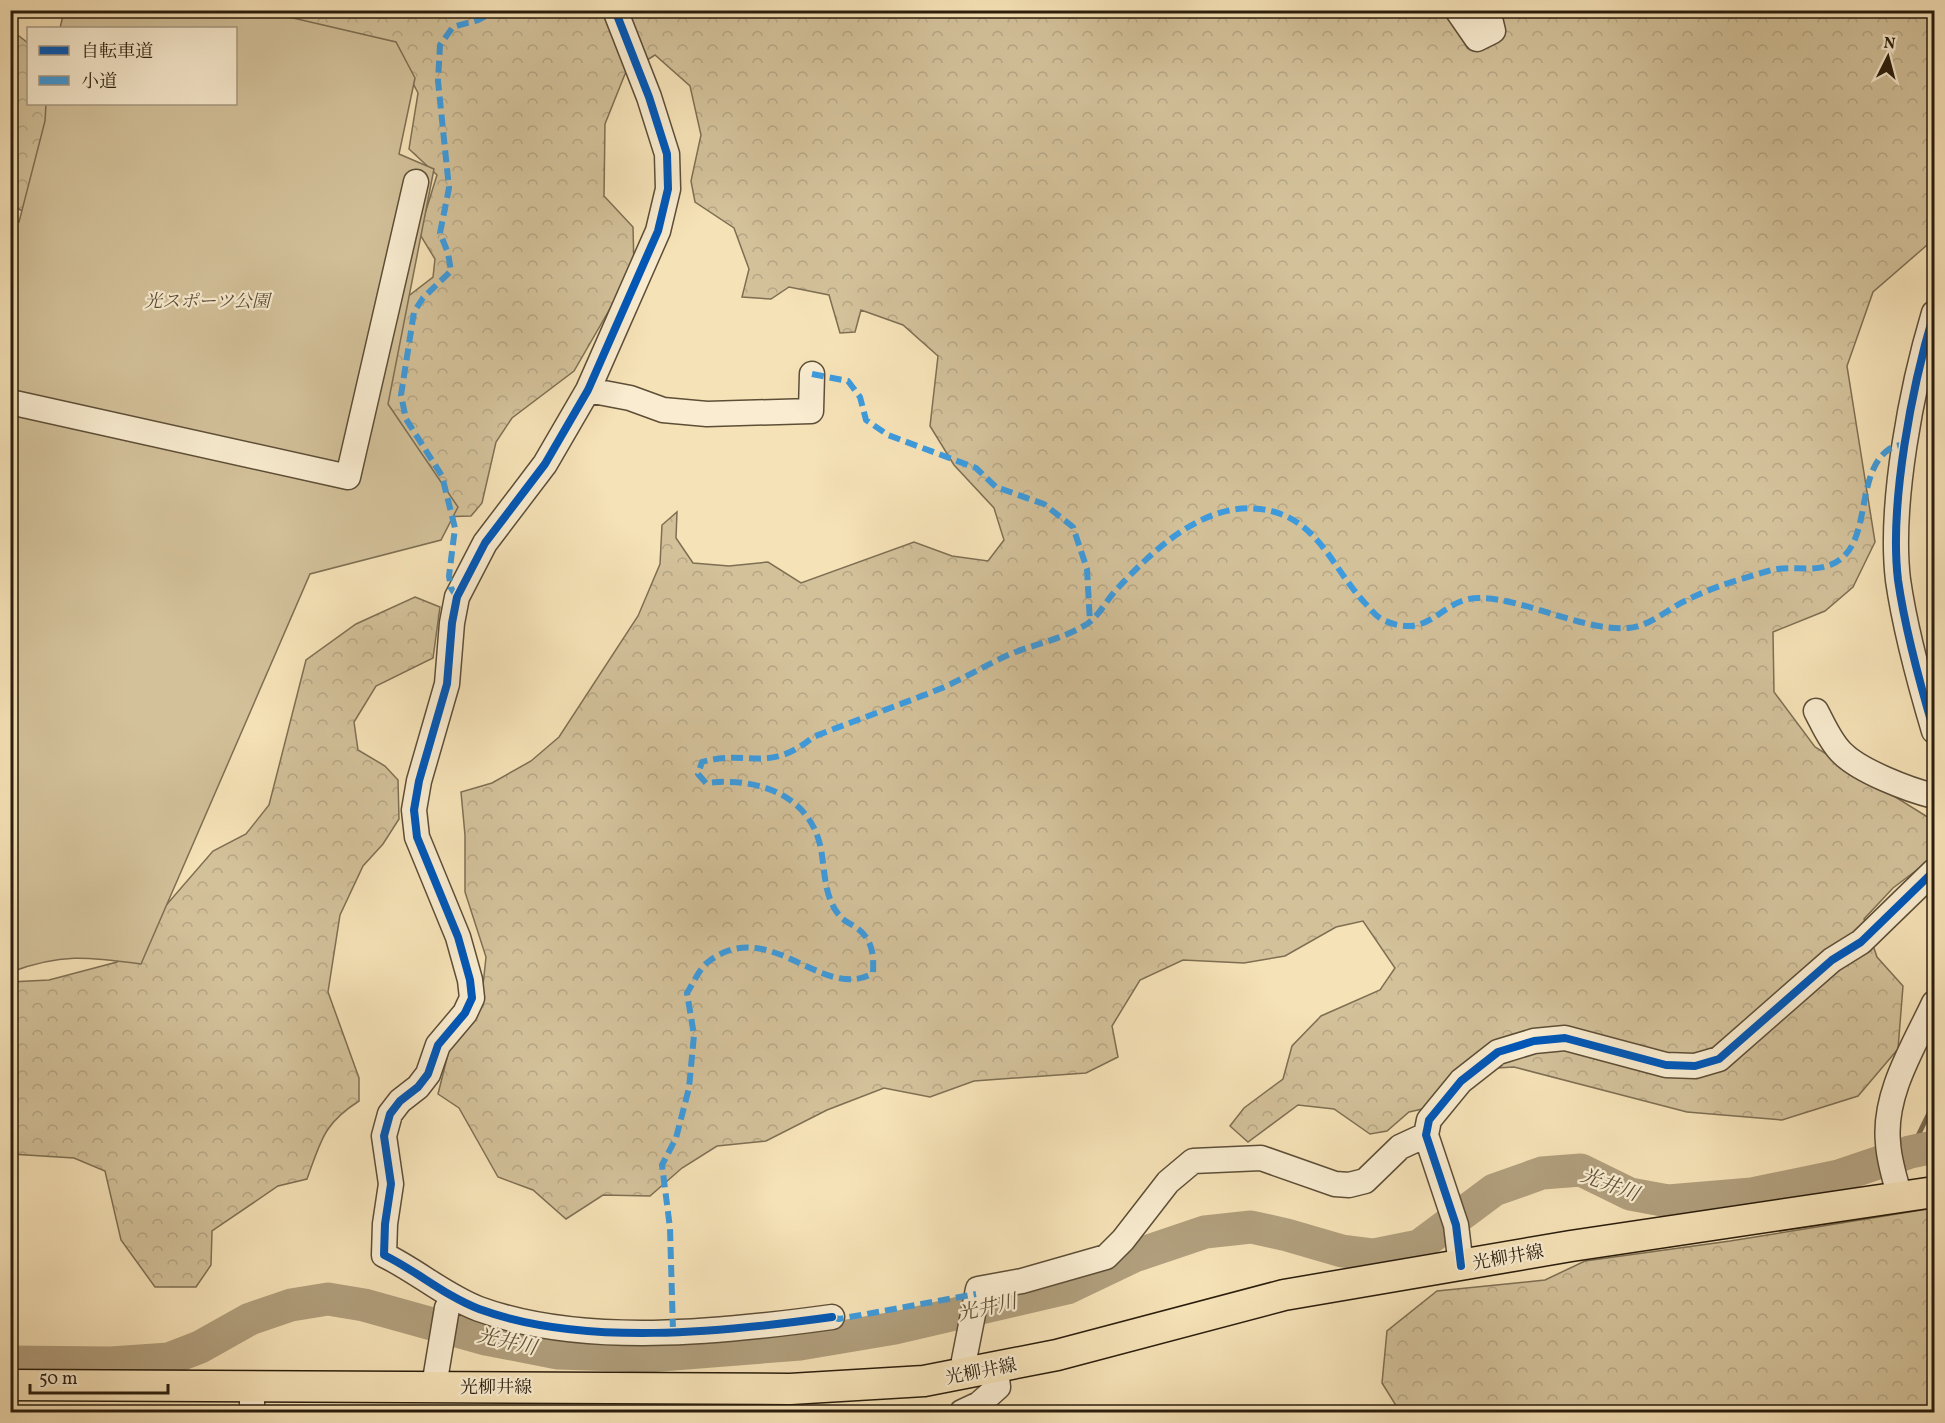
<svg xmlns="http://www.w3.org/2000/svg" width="1945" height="1423" font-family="Vollkorn,'Noto Serif JP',serif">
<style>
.forest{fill:url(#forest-crowns);stroke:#7e6f53;stroke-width:1.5}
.park{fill:#d3c19a;stroke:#7e6f53;stroke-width:1.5}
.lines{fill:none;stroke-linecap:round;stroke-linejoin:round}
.stream{stroke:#7b6b50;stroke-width:5}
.river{stroke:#b19f7d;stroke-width:33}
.minor-casing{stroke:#5d4e37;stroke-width:27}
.major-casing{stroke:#2a1d0c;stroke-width:33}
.minor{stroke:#f9ecd0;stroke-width:24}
.major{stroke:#f6e2b7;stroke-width:30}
.quiet{stroke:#3d9bde;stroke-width:6;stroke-dasharray:12 6;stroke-linecap:butt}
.cycleway-casing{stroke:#f9ecd0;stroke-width:11}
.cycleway{stroke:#0057b8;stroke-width:8}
.labels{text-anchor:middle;stroke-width:4.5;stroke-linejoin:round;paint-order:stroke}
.park-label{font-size:18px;font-style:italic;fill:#5d4e37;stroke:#f9ecd0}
.street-label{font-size:18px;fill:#2a1d0c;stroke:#f9ecd0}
.water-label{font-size:20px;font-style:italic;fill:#605139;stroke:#f9ecd0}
</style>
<defs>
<pattern id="forest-crowns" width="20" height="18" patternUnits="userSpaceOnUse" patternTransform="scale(1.5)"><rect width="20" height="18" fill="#d3c19a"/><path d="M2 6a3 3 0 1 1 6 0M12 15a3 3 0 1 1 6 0" fill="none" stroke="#b5a584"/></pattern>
</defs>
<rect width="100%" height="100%" fill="#f6e2b7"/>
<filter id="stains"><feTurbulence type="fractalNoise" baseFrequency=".00333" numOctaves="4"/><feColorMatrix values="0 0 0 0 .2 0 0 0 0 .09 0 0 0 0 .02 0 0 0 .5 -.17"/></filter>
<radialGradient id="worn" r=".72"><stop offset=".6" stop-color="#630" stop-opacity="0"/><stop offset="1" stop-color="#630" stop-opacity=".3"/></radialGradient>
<path class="forest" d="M272 11H1934V239L1873 292 1847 366 1875 542 1853 587 1825 611 1773 632 1774 692 1815 747 1934 821V857L1893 888 1864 919 1877 957 1903 986 1898 1049 1858 1096 1782 1120 1687 1112 1514 1067 1462 1070 1427 1108 1409 1112 1387 1131 1370 1134 1334 1109 1298 1105 1248 1142 1230 1126 1244 1108 1283 1079 1292 1046 1321 1016 1380 990 1395 968 1363 921 1336 927 1285 956 1244 963 1183 960 1140 980 1112 1026 1118 1057 1086 1073 974 1081 930 1097 884 1088 827 1110 766 1141 717 1146 682 1168 650 1196 603 1195 566 1219 533 1190 498 1177 459 1108 438 1094 450 1046 481 1004 486 957 465 892V835L461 792 492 783 531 761 559 737 638 616 660 564 662 525 677 512 676 538 693 563 729 566 768 562 801 583 914 542 952 556 988 561 1004 540 994 508 954 465 930 426 938 356 903 325 861 310 855 332 840 333 829 295 789 287 771 299 742 297 749 269 734 228 695 202 691 181 701 135 690 86 655 55 625 74 605 124 604 196 633 227 634 267 574 371 512 418 496 442 482 503 471 516 436 517 380 425 406 298 433 277 435 259 419 233 437 175 409 149 418 93 397 52Z
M10 29 28 43V104H58L32 216 11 205Z
M415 597 440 607 433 658 376 686 354 722 358 750 385 766 398 780 399 819 383 844 363 866 340 915 328 992 359 1078V1101C323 1124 321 1141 307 1179L278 1186 212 1231 211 1265 196 1287H155L121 1240 105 1171 74 1158 11 1154 10 982 49 980 117 962 213 851 246 834 269 805 306 660 356 624Z
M1934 1208V1412H1400L1382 1383 1387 1331 1437 1291 1545 1280 1585 1261 1730 1241Z
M651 1405 746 1406 851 1412H424Z
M317 1406 395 1412H296Z"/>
<path class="park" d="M64 11H263L396 42 415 78 399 154 434 169 388 404 458 507 441 540 310 574 141 964C88 957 62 953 11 972V218L19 222 45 121 46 104H236V28H60Z"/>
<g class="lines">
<path class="stream" d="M1910 1152 1934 1103"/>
<path class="river" d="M10 1362 111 1363 169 1359 200 1347 250 1319 291 1305 328 1299 364 1305 486 1339 558 1353 648 1356 800 1344 895 1328 1067 1288 1134 1256 1205 1232 1251 1227 1287 1235 1342 1251 1374 1255 1419 1246 1494 1190 1542 1173 1581 1170 1630 1194 1668 1201 1752 1194 1839 1176 1910 1152 1934 1147"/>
<g class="minor-casing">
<path id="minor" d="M615 10 649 97 667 154 668 189 658 231 588 390 545 464 485 543 457 597 452 623 447 684 419 781 414 810 417 837 458 937 470 980 472 998 465 1013 438 1045 428 1074 418 1087 400 1101 390 1114 384 1136 391 1184 385 1224 384 1255C417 1271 445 1296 479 1309 583 1347 724 1332 832 1317
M1457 10 1477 39 1493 31 1488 10
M1934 313C1912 386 1889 504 1898 580 1905 629 1920 684 1934 731
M588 390 630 398 663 410 707 414 811 411 812 374
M10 402 348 477 416 182
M1816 711C1823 724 1830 741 1841 752 1859 771 1909 790 1934 796
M1900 1197C1895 1180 1889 1161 1888 1143 1883 1094 1914 1046 1934 1003
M1461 1266 1456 1225 1426 1135 1429 1120 1461 1081 1498 1052 1534 1041 1565 1038 1666 1065 1695 1066 1719 1059 1832 960 1861 942 1934 871
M967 1374 964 1360 978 1289 1022 1281 1106 1257 1123 1240 1168 1182 1193 1161 1261 1158 1335 1184 1349 1185 1365 1181 1400 1147 1426 1135
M434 1386 447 1308 453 1297
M252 1412V1386
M962 1412 979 1404 998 1387 996 1369"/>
</g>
<g class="major-casing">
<path id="major" d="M10 1385 790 1389 924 1381 1057 1355 1284 1295 1571 1246 1934 1192"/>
</g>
<use href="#minor" class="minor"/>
<use href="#major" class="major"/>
<path class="quiet" d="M812 374 848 381 860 397 866 420 888 435 976 468 996 487 1044 504 1073 527 1087 569 1090 623
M457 597 451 588 449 576 455 528 442 476 406 419 401 395 414 312 423 298 451 271 448 253 440 233 449 188 438 81 440 45 453 27 478 20 498 10
M832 1317 839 1319 976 1294
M673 1331 670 1228 662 1165 676 1138 689 1088 694 1035 687 993C693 984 699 969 708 962 769 914 823 1003 873 973 874 952 872 938 854 926 849 923 842 920 839 915 824 897 825 871 821 849 810 794 757 777 706 783L698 774 702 762C748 749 769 774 813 737 856 720 900 705 942 688 967 677 989 663 1013 653 1038 643 1063 639 1087 624 1099 616 1106 601 1116 590 1152 551 1203 502 1260 509 1317 516 1330 565 1364 602 1370 608 1375 616 1383 620 1432 642 1440 597 1480 598 1527 599 1582 631 1628 628 1649 627 1669 608 1687 600 1712 587 1741 579 1768 571 1793 563 1821 577 1843 557 1870 533 1857 473 1888 450 1892 446 1901 445 1906 444
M930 1412H946"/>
<g class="cycleway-casing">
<path id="cycleway" d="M615 10 649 97 667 154 668 189 658 231 588 390 545 464 485 543 457 597 452 623 447 684 419 781 414 810 417 837 458 937 470 980 472 998 465 1013 438 1045 428 1074 418 1087 400 1101 390 1114 384 1136 391 1184 385 1224 384 1255C417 1271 445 1296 479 1309 583 1347 724 1332 832 1317
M1934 313C1912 386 1889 504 1898 580 1905 629 1920 684 1934 731
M1461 1266 1456 1225 1426 1135 1429 1120 1461 1081 1498 1052 1534 1041 1565 1038 1666 1065 1695 1066 1719 1059 1832 960 1861 942 1934 871"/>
</g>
<use href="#cycleway" class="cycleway"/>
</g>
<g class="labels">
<g class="park-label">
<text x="207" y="307">光スポーツ公園</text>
</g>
<g class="street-label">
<text transform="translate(1508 1257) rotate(-10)" y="6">光柳井線</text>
<text transform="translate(981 1371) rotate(-11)" y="6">光柳井線</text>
<text x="496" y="1393">光柳井線</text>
</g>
<g class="water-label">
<text transform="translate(1610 1184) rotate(20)" y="7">光井川</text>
<text transform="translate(987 1307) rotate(-13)" y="7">光井川</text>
<text transform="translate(507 1341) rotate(13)" y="7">光井川</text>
</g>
</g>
<rect width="1945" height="1423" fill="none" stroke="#f6e2b7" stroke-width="36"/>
<rect x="12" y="12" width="1921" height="1399" fill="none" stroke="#2a1d0c" stroke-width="3"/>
<rect x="18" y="18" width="1909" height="1387" fill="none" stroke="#2a1d0c" stroke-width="1.5"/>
<rect x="27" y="27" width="210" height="78" fill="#f9ecd0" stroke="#a69982" stroke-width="1.5"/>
<rect x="39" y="46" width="30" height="9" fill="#0057b8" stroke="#a69982" stroke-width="1.5"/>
<text x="81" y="57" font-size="18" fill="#2a1d0c">自転車道</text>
<rect x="39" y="76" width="30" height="9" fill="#3d9bde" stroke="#a69982" stroke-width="1.5"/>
<text x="81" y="87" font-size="18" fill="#2a1d0c">小道</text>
<g transform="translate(1888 57) rotate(6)" stroke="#f9ecd0" stroke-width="4.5" paint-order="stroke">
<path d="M0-4.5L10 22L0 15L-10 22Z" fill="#2a1d0c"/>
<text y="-9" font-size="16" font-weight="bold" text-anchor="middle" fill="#2a1d0c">N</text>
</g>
<path d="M30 1384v9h138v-9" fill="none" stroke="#2a1d0c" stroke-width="3"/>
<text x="39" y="1384" font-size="18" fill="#2a1d0c" stroke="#f9ecd0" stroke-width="4.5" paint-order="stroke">50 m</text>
<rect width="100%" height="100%" filter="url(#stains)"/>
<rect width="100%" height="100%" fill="url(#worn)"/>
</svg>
